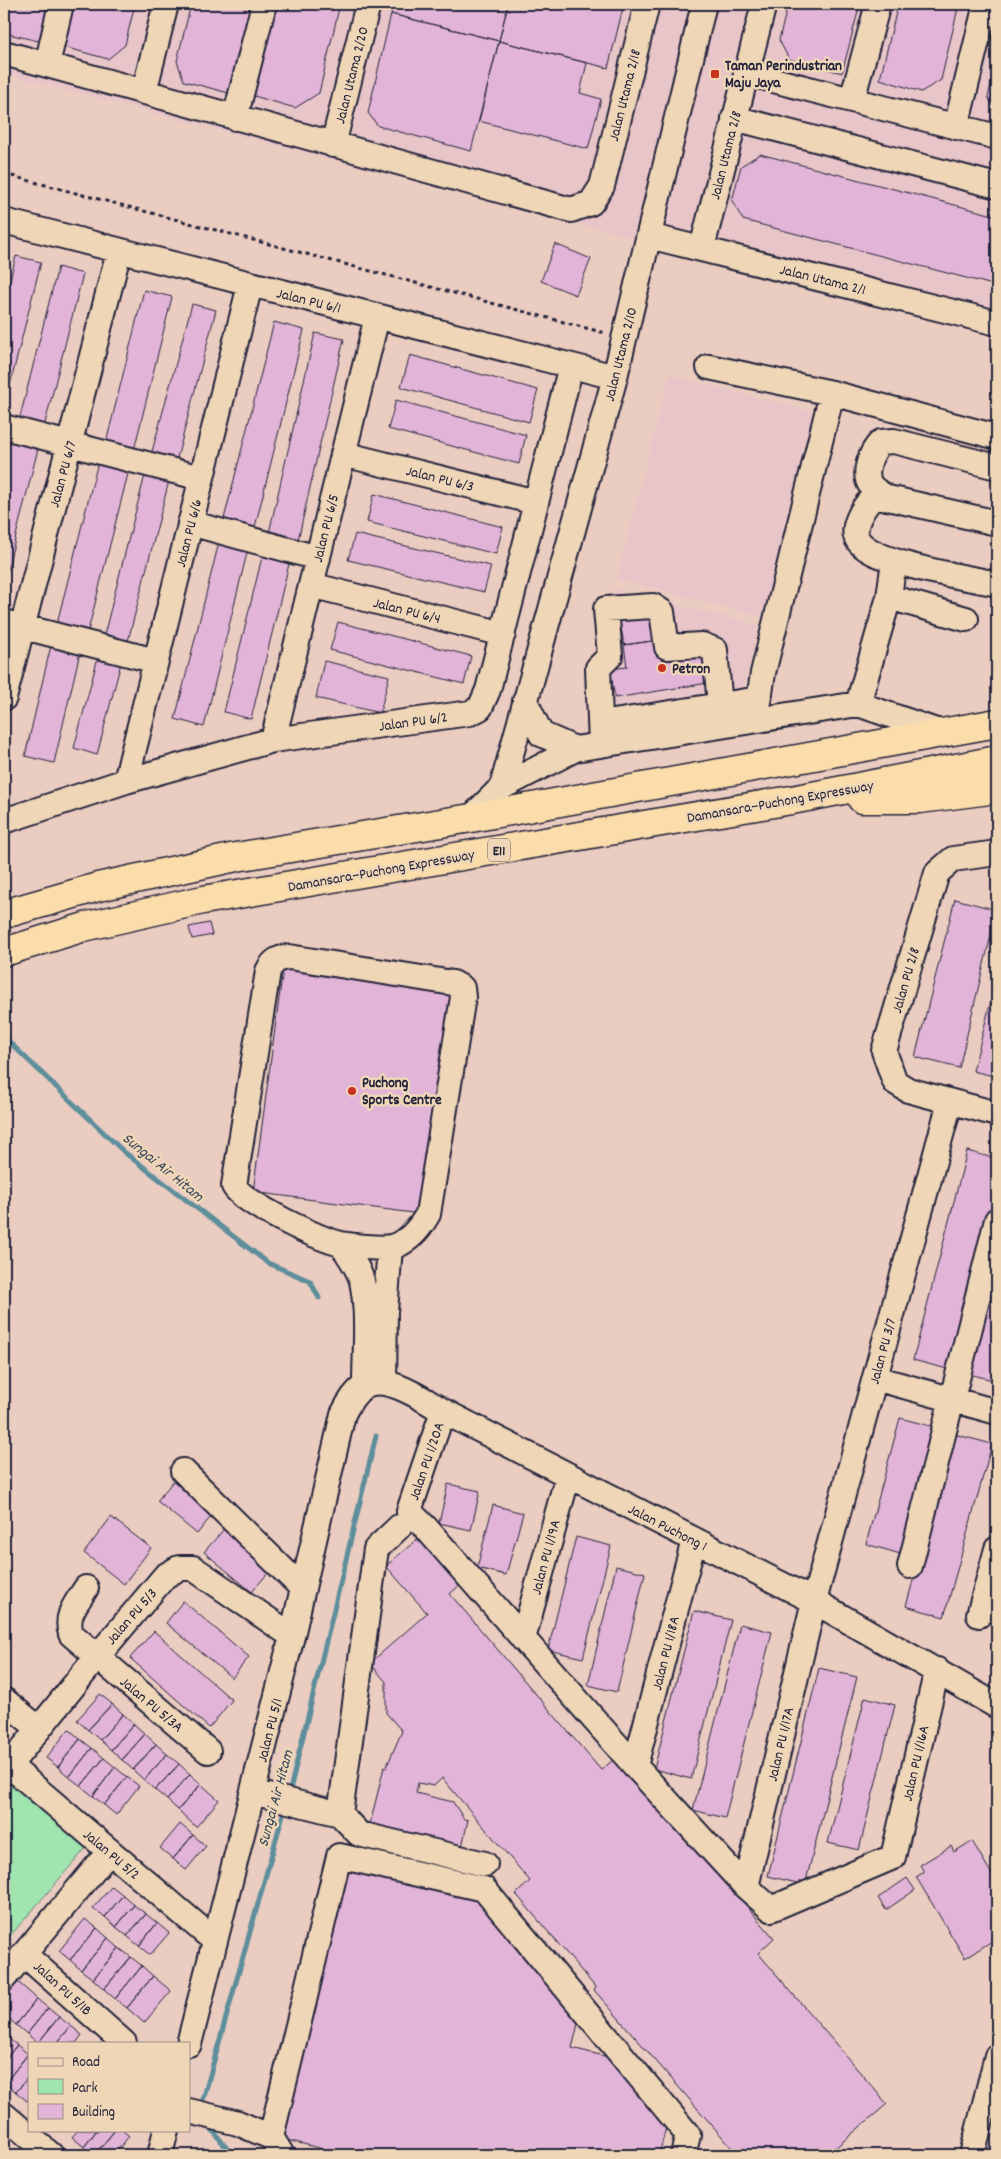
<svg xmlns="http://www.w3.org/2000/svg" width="1001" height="2159" font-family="Dekko,sans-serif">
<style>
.built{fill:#e8c5c8}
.green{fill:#a0e4b0;stroke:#618376}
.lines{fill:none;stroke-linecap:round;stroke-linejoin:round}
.stream{stroke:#5d8e9b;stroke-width:5}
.building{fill:#e2b4d7;stroke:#22223b}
.minor-casing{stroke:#22223b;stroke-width:28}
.highway-casing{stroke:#22223b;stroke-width:31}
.path{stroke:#22223b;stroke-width:3;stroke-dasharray:4 4;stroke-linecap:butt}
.minor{stroke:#efd6b7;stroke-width:24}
.highway{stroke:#fbddab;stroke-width:28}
.poi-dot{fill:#c8321e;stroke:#efd6b7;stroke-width:2}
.labels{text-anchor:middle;stroke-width:5;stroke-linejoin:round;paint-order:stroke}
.shield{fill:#efd6b7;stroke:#605860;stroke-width:1}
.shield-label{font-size:14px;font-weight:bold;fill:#22223b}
.poi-label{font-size:15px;font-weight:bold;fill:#22223b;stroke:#efd6b7;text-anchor:start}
.street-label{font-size:15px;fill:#22223b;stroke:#efd6b7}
.water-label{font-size:16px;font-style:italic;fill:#36465b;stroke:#efd6b7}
</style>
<rect width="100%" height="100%" fill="#ebccc1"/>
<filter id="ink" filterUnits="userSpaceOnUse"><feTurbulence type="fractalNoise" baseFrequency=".02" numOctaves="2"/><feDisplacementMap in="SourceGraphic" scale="10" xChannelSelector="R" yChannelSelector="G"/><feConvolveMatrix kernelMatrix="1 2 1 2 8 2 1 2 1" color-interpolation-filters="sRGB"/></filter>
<g filter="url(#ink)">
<path class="built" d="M4 4H997V332L4 74Z
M669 375 821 414 769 618 617 579Z
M612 589 758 625 743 692 586 713Z"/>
<path class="green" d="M5 1778 86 1848 4 1943V1779Z"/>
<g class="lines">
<path class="stream" d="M4 1037 124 1152 268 1263 310 1281 319 1298
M289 1794 376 1436
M201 2107 285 1807
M208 2124 232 2155"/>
</g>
<path class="building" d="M4 4H57L47 43 4 33Z
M70 4H135L125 45 108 59 60 46Z
M191 4H258L236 95 184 81 177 61Z
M270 4H340L319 93 295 108 247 94Z
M394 4H508L499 41 391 14Z
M508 4H624L608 68 499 41Z
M788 4H860L842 73 789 59 779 40Z
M898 4H959L941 80 921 92 880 79Z
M391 14 499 41 471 151 378 126 368 113Z
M499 41 587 63 580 93 601 99 588 149 479 121Z
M997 59V113L988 97Z
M760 154 997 216V286L743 220 732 201 741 166Z
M555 244 591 259 576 295 541 281Z
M16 256 41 262 4 409V303Z
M58 267 83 274 43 431 18 425Z
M144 290 172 297 133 454 105 447Z
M192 304 216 310 175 466 150 459Z
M274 322 304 330 255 527 224 519Z
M315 333 344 339 298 540 269 533Z
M410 355 538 390 529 422 401 387Z
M396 400 526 435 519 464 388 429Z
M11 433 40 441 4 583V460Z
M99 458 130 466 86 639 55 631Z
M146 471 170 477 127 645 103 639Z
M374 494 503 527 496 554 367 522Z
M355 534 491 566 484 592 348 560Z
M220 538 249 545 204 727 175 719Z
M264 549 291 556 251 719 224 712Z
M654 611 659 640 624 645 619 616Z
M338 622 471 656 464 684 330 650Z
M659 640 662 661 704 655 708 683 615 698 610 669 627 667 624 645Z
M52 641 81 648 54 763 25 756Z
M99 653 122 659 97 755 74 748Z
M324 661 389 676 380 713 316 698Z
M955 899 997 910 959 1068 915 1057Z
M209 923 212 935 192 939 189 927Z
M283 969 451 991 421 1214 253 1192Z
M997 977V1077L973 1071Z
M967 1151 997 1159V1206L955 1371 913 1360Z
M997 1266V1381L969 1374Z
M900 1418 938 1428 904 1555 866 1544Z
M954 1434 992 1444 944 1617 906 1606Z
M174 1480 213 1514 197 1534 157 1501Z
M448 1484 480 1491 471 1530 439 1523Z
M493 1505 523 1513 506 1575 477 1568Z
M111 1517 151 1548 124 1584 84 1553Z
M224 1529 272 1568 252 1592 204 1552Z
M421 1536 462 1583 450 1594 601 1770 618 1756 774 1938 758 1953 887 2104 827 2155H738L594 1990 596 1988 516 1894 530 1881 442 1778 434 1786 418 1783 416 1793 453 1802 464 1819 468 1820 462 1847 369 1828 384 1767 386 1768 402 1731 386 1713V1682L370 1663 427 1613 386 1566Z
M576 1537 611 1546 583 1658 548 1650Z
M616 1566 645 1573 617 1692 588 1685Z
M183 1601 249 1657 232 1678 166 1623Z
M694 1611 731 1620 691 1779 654 1769Z
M740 1624 772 1632 725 1818 693 1810Z
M154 1631 232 1700 209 1728 130 1658Z
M819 1668 857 1677 805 1885 768 1876Z
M100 1694 112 1704 88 1730 77 1720Z
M865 1697 895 1705 859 1850 828 1843Z
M112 1704 123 1714 100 1740 88 1730Z
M123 1714 134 1724 111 1750 100 1740Z
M134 1724 145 1734 122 1760 111 1750Z
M69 1729 80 1739 58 1767 46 1758Z
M145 1734 156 1744 133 1770 122 1760Z
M80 1739 92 1748 69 1777 58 1767Z
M156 1744 167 1754 144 1780 133 1770Z
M92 1748 104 1758 81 1786 69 1777Z
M167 1754 179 1764 155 1790 144 1780Z
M104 1758 115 1767 93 1796 81 1786Z
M179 1764 190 1774 167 1800 155 1790Z
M115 1767 127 1777 104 1805 93 1796Z
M190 1774 201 1784 178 1810 167 1800Z
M127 1777 139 1786 116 1815 104 1805Z
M201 1784 219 1800 196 1827 178 1810Z
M180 1824 193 1835 173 1859 160 1848Z
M193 1835 206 1846 186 1870 173 1859Z
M972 1841 997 1883V1938L965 1958 916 1877 924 1872 920 1865 951 1846 954 1852Z
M349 1867 477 1899 580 2016 572 2048 616 2059 668 2120 659 2155H347L279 2138Z
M907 1878 915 1890 886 1910 878 1898Z
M112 1886 123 1895 105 1917 93 1908Z
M123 1895 134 1905 116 1927 105 1917Z
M134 1905 146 1914 127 1936 116 1927Z
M146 1914 157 1923 139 1946 127 1936Z
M85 1919 97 1928 70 1960 59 1951Z
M157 1923 169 1933 150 1955 139 1946Z
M97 1928 108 1938 81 1970 70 1960Z
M108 1938 119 1948 93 1979 81 1970Z
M119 1948 131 1957 104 1989 93 1979Z
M131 1957 142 1966 115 1999 104 1989Z
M142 1966 153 1976 127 2008 115 1999Z
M153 1976 171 1991 144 2023 127 2008Z
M18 1982 37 1999 16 2025 4 2014V1999Z
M37 1999 48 2008 27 2034 16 2025Z
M48 2008 59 2017 38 2043 27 2034Z
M59 2017 71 2026 57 2043H38Z
M71 2026 82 2035 76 2043H57Z
M5 2036 17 2045 4 2061V2038Z
M17 2045 28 2054 5 2083 4 2061Z
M28 2054 29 2076 16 2092 5 2083Z
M29 2076V2099L27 2101 16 2092Z
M78 2130H97L84 2147 72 2137Z
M97 2130H115L94 2155 84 2147Z
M115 2130H122L129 2136 114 2155H95Z"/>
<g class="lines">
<g class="minor-casing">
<path id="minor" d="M4 53 571 210 591 203 602 186 647 4
M47 65 61 4
M746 73 997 137
M144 92 166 4
M852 100 878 4
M235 118 264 4
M734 118 997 186
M956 127 986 4
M333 145 368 4
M4 221 615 377
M649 236 997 323
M702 248 764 4
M709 367 832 393
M4 427 201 478
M343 454 536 502
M888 498C883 495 875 491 871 486 862 473 871 452 881 442L894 441 997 467
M190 523 318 558
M997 523 888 498H872C863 508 848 530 860 543 880 565 966 577 997 584
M311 585 503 634
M889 597 966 619
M4 622 156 661
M4 698 119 251
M525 701 541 734 575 749
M858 704 889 597 894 561
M756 720 763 673 832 393 997 437
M601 724 759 699
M273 740 377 317
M601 745 598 668 610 656 606 609 653 606 662 612 667 647 702 645 715 650 720 706
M126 781 250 285
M502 787 575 749 858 704 945 734
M471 818 502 787 615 377 704 4
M4 821 126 781 273 740 470 713 480 708 488 690 571 366
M997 853 953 859 937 873 884 1051 895 1082 908 1090 997 1114
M289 957 453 983 462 988 463 997 428 1214C420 1228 408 1243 391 1247 381 1249 352 1246 341 1244 319 1239 244 1204 234 1186L268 971C273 961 278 958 289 957Z
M341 1244C349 1255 358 1267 362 1281 369 1314 365 1352 365 1385
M875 1378 997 1412
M384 1383 385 1311 390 1247
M443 1411 409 1511 426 1528 635 1766 746 1887 771 1909 893 1857 937 1670
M183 1471 303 1589
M910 1566 997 1220
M86 1588C76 1604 65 1615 71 1634L208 1751
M979 1615 997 1549
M523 1639 568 1475
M4 1700 39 1729
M10 1766 215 1941
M635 1766 694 1540
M4 1772 96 1658 165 1576 179 1568H193L292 1636
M253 1792 340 1814 376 1549 399 1527
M340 1814 359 1834 485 1864
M746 1887 814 1601 950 1102
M24 1954 124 2043
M4 1978 109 1852
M189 2044 292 1636 343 1414C348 1404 354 1393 364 1386 386 1373 424 1400 443 1411L814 1601 997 1706
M189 2111 238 2123 271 2137
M4 2115 51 2155
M160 2155 166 2130
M282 2155 271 2137 339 1856 484 1889 688 2135 683 2155
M972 2155 997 2056"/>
</g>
<g class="highway-casing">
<path id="highway" d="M862 799H920L997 789
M4 914 98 887 236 857 471 818 997 723
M4 952 88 926 203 900 797 799 997 760"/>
</g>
<path class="path" d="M4 174 605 333"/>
<use href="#minor" class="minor"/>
<use href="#highway" class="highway"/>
</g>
</g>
<g class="poi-dot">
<rect x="710" y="69" width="10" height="10" rx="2.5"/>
<circle cx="662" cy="668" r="5"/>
<circle cx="352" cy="1091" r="5"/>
</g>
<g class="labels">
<rect class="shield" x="488" y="838.5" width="22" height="23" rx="4"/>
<g class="shield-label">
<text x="499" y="855">E11</text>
</g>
<g class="poi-label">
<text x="725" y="70">Taman Perindustrian<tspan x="725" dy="17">Maju Jaya</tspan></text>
<text x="672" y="673">Petron</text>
<text x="362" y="1087">Puchong<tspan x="362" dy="17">Sports Centre</tspan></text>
</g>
<g class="street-label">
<text transform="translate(351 75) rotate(-76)" y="5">Jalan Utama 2/20</text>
<text transform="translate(624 95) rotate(-76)" y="5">Jalan Utama 2/18</text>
<text transform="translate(725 155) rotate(-76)" y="5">Jalan Utama 2/8</text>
<text transform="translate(823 279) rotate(14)" y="5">Jalan Utama 2/1</text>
<text transform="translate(309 300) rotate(14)" y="5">Jalan PU 6/1</text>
<text transform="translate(620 354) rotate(-76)" y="5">Jalan Utama 2/10</text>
<text transform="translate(62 474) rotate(-75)" y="5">Jalan PU 6/7</text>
<text transform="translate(440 478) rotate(14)" y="5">Jalan PU 6/3</text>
<text transform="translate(325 528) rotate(-76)" y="5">Jalan PU 6/5</text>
<text transform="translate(188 533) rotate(-76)" y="5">Jalan PU 6/6</text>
<text transform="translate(407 610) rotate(14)" y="5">Jalan PU 6/4</text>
<text transform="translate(413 721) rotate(-8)" y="5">Jalan PU 6/2</text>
<text transform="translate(780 801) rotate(-10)" y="5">Damansara–Puchong Expressway</text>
<text transform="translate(381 870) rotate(-10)" y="5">Damansara–Puchong Expressway</text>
<text transform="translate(905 980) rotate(-74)" y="5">Jalan PU 2/8</text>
<text transform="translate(882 1351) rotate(-75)" y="5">Jalan PU 3/7</text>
<text transform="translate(426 1461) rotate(-71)" y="5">Jalan PU 1/20A</text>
<text transform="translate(668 1527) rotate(27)" y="5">Jalan Puchong 1</text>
<text transform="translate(545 1557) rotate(-75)" y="5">Jalan PU 1/19A</text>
<text transform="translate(131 1616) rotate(-49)" y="5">Jalan PU 5/3</text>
<text transform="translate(665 1653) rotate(-76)" y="5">Jalan PU 1/18A</text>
<text transform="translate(152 1704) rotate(40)" y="5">Jalan PU 5/3A</text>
<text transform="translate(269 1730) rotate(-76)" y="5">Jalan PU 5/1</text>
<text transform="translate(780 1744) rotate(-77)" y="5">Jalan PU 1/17A</text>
<text transform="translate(915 1763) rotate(-77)" y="5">Jalan PU 1/16A</text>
<text transform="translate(112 1854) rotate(40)" y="5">Jalan PU 5/2</text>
<text transform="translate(63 1988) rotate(42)" y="5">Jalan PU 5/1B</text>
</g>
<g class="water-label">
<text transform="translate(164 1166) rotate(39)" y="6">Sungai Air Hitam</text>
<text transform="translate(274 1798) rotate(-75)" y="6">Sungai Air Hitam</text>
</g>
</g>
<rect width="1001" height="2159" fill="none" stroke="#efd6b7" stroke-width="20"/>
<rect x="10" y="10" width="981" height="2139" fill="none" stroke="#22223b" stroke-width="2" filter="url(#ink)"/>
<rect x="28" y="2042" width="162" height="90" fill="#efd6b7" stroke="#9d8e85"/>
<rect x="38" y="2058" width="25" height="8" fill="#efd6b7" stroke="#9d8e85"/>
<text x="72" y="2066" font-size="15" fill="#22223b">Road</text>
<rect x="38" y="2079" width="25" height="15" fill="#a0e4b0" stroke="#9d8e85"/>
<text x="72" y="2092" font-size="15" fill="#22223b">Park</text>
<rect x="38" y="2104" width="25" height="15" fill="#e2b4d7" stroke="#9d8e85"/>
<text x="72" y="2116" font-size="15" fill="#22223b">Building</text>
</svg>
